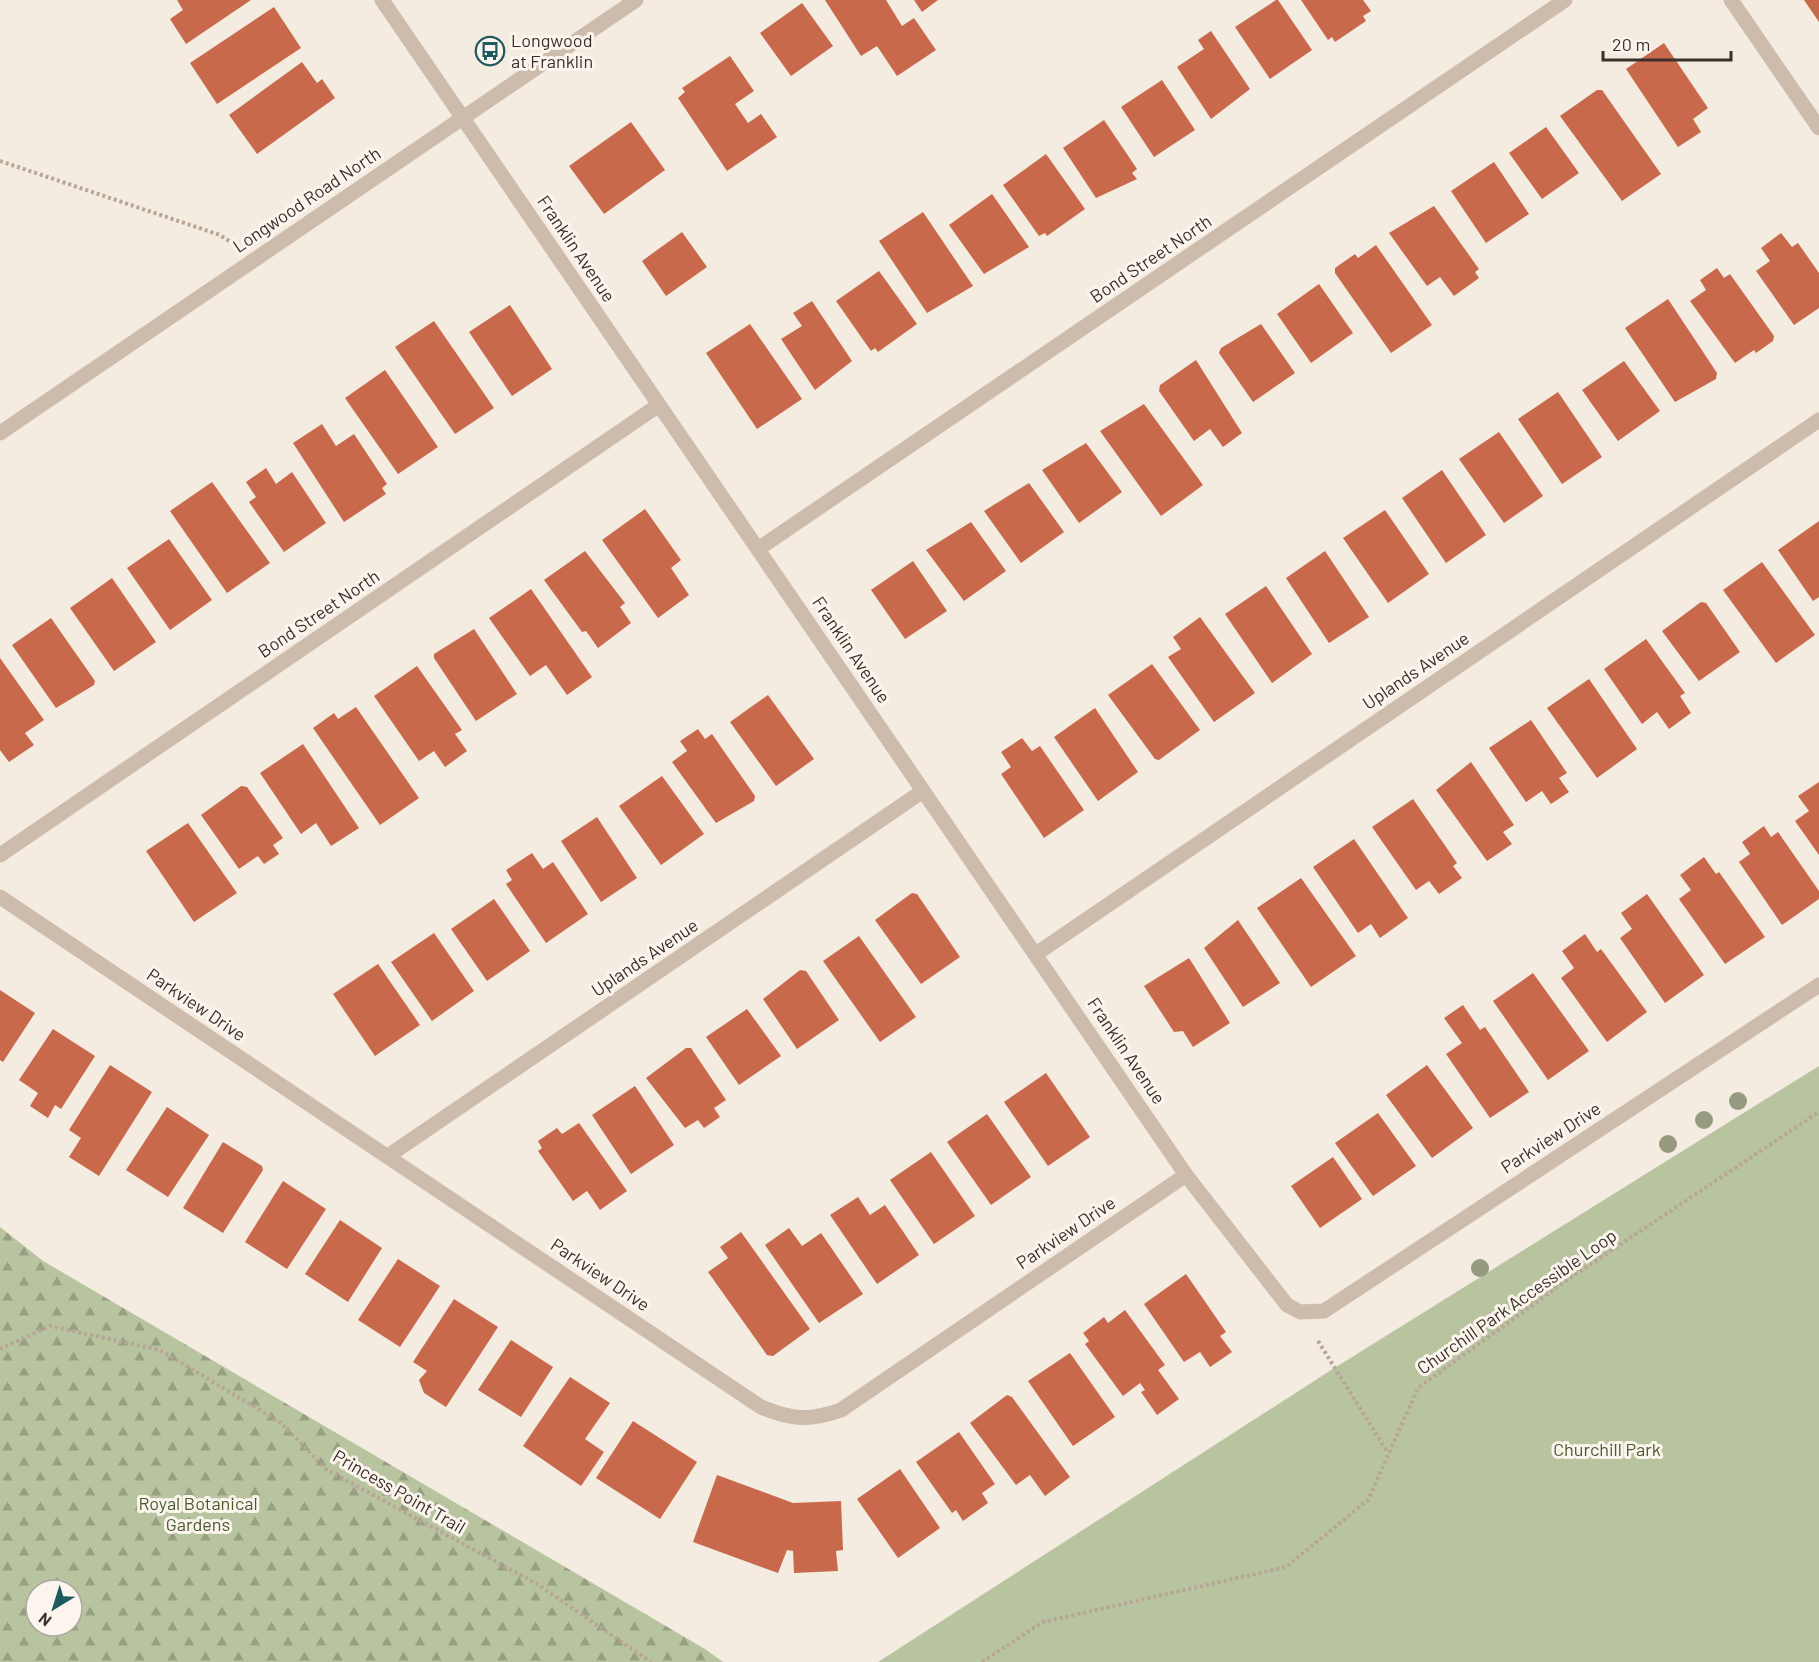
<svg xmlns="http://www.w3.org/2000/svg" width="1819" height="1662" font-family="Barlow,sans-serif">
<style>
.green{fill:#b8c4a0}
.forest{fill:url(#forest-firs);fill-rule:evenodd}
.building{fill:#c8694b}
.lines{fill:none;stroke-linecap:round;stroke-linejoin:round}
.path{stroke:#b9a596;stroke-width:4;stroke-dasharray:3 3;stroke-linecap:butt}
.minor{stroke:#cdbbac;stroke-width:15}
.tree{fill:#969b7f}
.labels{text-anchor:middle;stroke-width:6;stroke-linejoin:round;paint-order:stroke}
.poi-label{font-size:18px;fill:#3b302b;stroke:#fbf5ee;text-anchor:start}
.street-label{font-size:18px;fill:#3b302b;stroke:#fbf5ee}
.park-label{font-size:18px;fill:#4a5a2e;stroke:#fbf5ee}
</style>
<defs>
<pattern id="forest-firs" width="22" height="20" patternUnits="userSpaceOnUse" patternTransform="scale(1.5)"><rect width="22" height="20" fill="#b8c4a0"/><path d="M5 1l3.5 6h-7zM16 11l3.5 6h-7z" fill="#97a083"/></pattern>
</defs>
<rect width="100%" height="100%" fill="#f4ebe1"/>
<path class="green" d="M1819 1066V1662H878L1328 1372Z"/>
<path class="forest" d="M0 1227 43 1261 705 1649 723 1662H0ZM36 1590H72V1626H36Z"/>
<path class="building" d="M177 0H251L186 44 170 19 183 10Z
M825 0H886L902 26 914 18 936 50 897 76 877 46 861 56Z
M914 0H938L922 12Z
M1276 0H1278L1312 50 1270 79 1235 27Z
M1301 0H1363L1371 11 1363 16 1366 21 1335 42 1332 37 1328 40Z
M1804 0H1819V22Z
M802 3 833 46 791 76 760 33Z
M274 7 301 48 217 104 190 63Z
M1211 31 1250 89 1211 119 1177 67 1204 49 1198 40Z
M1664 43 1708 108 1693 119 1701 132 1678 147 1626 69Z
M730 56 754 91 735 104 748 123 761 114 777 137 727 171 678 98 685 92 682 88Z
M302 62 317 83 322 79 335 98 257 154 229 115Z
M1162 80 1195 130 1154 157 1121 107Z
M1597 90H1602L1661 174 1622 201 1560 116Z
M1104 120 1137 169 1132 173 1137 179 1096 198 1063 148Z
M631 122 665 170 604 214 569 166Z
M1546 127 1579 173 1542 199 1509 153Z
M1046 154 1085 209 1047 236 1045 233 1039 236 1003 185Z
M1494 162 1529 214 1486 243 1451 191Z
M992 194 1029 247 984 274 949 225Z
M1434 206 1479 269 1475 272 1479 278 1454 296 1440 277 1427 286 1389 233Z
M923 212 973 286 927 313 879 241Z
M682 232 707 267 666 296 642 261Z
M1781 233 1792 247 1798 243 1819 273V308L1794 325 1756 271 1770 261 1761 248Z
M1376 245 1432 325 1391 353 1335 273V268L1355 254 1358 258Z
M1717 268 1724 278 1730 274 1774 336 1773 341 1756 353 1754 350 1735 363 1690 301 1706 290 1700 280Z
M879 271 917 324 878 352 875 348 871 351 836 301Z
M1319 284 1353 333 1311 363 1277 314Z
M1668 299 1717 373 1716 379 1675 402 1625 328Z
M812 301 852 361 815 390 781 339 802 326 793 313Z
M510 305 552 369 512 396 469 332Z
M434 321 494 408 455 434 395 347Z
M750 324 802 399 757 429 706 353Z
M1261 324 1295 373 1253 402 1219 353 1221 348Z
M1196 360 1242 433 1223 447 1210 429 1194 441 1159 391 1160 385Z
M1624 361 1660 411 1618 441 1582 390Z
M385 370 438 447 398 474 345 398Z
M1558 392 1602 457 1562 484 1518 419Z
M1144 404 1203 485 1161 516 1100 431Z
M322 424 336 446 354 434 387 484 382 488 386 494 344 522 293 443Z
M1499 432 1543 496 1504 523 1459 459Z
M1086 443 1122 492 1079 523 1042 470Z
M266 468 276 484 292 472 326 523 284 552 249 502 256 497 246 482Z
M1442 470 1486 535 1446 563 1402 498Z
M212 482 270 563 227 593 170 511Z
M1029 483 1064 532 1021 563 984 511Z
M645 509 681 560 671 568 689 595 658 618 602 540Z
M1385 510 1429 574 1388 603 1343 538Z
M1819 521V597L1813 601 1778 550Z
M971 522 1006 571 964 601 926 550Z
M169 539 212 600 170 630 127 568Z
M585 551 625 603 620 607 631 623 598 648 586 631 582 632 544 580Z
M1325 551 1369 617 1329 643 1286 578Z
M913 561 947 611 905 639 871 590Z
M1762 562 1815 635 1776 663 1723 590Z
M112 578 156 642 114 671 70 608Z
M1266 586 1312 654 1272 683 1225 614Z
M531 589 592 677 567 695 546 665 530 676 489 618Z
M1701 602 1706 603 1740 652 1699 681 1662 631Z
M1200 617 1255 693 1214 722 1168 657 1181 649 1173 637Z
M51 618 95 681 94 685 56 708 12 645Z
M474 629 517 694 476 721 434 658V654Z
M1646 639 1685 693 1680 696 1691 713 1669 729 1657 712 1642 724 1604 669Z
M0 658 44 720 25 733 34 745 9 762 0 750Z
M1152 664 1200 730 1159 760 1155 759 1108 695Z
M417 666 462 730 455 734 467 751 445 767 434 751 419 761 374 696Z
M1589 679 1637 749 1597 778 1547 708Z
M768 695 814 759 776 786 730 722Z
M356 707 419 798 380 825 313 728 334 713 338 719Z
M1095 708 1138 772 1098 801 1054 737Z
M1531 720 1567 773 1559 778 1569 792 1551 804 1542 791 1526 802 1489 748Z
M698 729 705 739 712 734 755 796 754 801 716 823 672 762 687 751 680 741Z
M1022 738 1032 751 1040 746 1084 810 1044 838 1001 774 1011 767 1001 752Z
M303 744 359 828 331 846 316 823 301 834 260 773Z
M1471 762 1514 825 1503 832 1512 844 1487 861 1436 790Z
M662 776 704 834 661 865 619 806Z
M1819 782V855L1795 821 1809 811 1798 796Z
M241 786 247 787 283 838 273 845 279 854 264 864 258 856 239 869 201 815Z
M1413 799 1457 863 1453 866 1462 878 1439 894 1429 881 1416 890 1372 827Z
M597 817 637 878 601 902 561 841Z
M188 823 237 893 194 922 146 851Z
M1764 826 1771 837 1778 832 1819 891V899L1782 925 1739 862 1750 854 1742 842Z
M1354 839 1408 918 1380 938 1371 924 1358 933 1313 867Z
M532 853 543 869 553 862 588 914 546 943 506 884 512 880 506 870Z
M1704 857 1716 874 1719 872 1765 937 1725 964 1679 899 1691 890 1680 875Z
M1301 878 1356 956 1311 987 1257 908Z
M912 893 917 894 960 957 921 984 875 920Z
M1647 894 1704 975 1665 1003 1620 938 1632 929 1621 913Z
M494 899 530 951 487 981 451 929Z
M1238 920 1280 983 1243 1007 1204 948Z
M434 933 474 991 432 1021 391 962Z
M1585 934 1597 952 1601 949 1647 1012 1607 1042 1561 978 1574 968 1562 951Z
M859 936 916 1017 880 1042 823 961Z
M1189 958 1230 1023 1193 1047 1183 1031 1174 1032 1144 986Z
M378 964 420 1025 375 1056 333 994Z
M800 970 806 971 839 1020 797 1049 763 999Z
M1533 973 1589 1051 1548 1080 1493 1001Z
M0 990 35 1013 3 1062 0 1060Z
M1463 1005 1480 1030 1485 1027 1529 1092 1490 1118 1446 1054 1462 1043 1444 1018Z
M747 1009 781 1056 739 1085 706 1037Z
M53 1029 95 1056 61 1109 55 1105 48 1118 30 1106 38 1093 19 1080Z
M686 1048H691L726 1100 714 1108 720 1117 704 1128 698 1120 685 1128 646 1078Z
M110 1065 152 1092 99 1176 69 1157 81 1138 69 1130Z
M1427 1065 1473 1128 1432 1158 1386 1095Z
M1046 1073 1090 1137 1048 1166 1004 1102Z
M635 1086 674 1145 631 1174 592 1115Z
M167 1107 209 1135 168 1197 126 1170Z
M1378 1113 1416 1166 1373 1196 1335 1143Z
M987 1114 1031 1177 991 1205 947 1142Z
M579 1123 627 1191 600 1210 587 1191 573 1201 538 1151 542 1148 538 1141 557 1128 562 1134Z
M223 1142 262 1166 263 1170 223 1233 183 1208Z
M931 1152 975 1216 934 1244 890 1180Z
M1333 1157 1362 1199 1320 1228 1291 1186Z
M283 1181 326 1209 287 1269 245 1242Z
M858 1197 870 1215 885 1205 919 1255 877 1284 830 1215Z
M340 1220 382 1248 348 1302 305 1274Z
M789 1228 802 1246 821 1233 863 1294 819 1323 765 1245Z
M741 1232 810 1329 773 1356 767 1355 708 1272 728 1258 720 1247Z
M398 1259 440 1286 400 1347 358 1320Z
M1186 1274 1226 1332 1220 1336 1232 1352 1210 1367 1200 1352 1184 1362 1144 1304Z
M454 1299 498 1327 446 1407 424 1393 419 1380 427 1371 413 1362Z
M1125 1310 1165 1365 1158 1370 1179 1399 1157 1415 1141 1392 1145 1390 1140 1383 1123 1396 1085 1344 1089 1341 1083 1333 1104 1317 1108 1323Z
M511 1340 553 1367 521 1417 478 1390Z
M1070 1353 1115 1417 1073 1446 1028 1381Z
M570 1377 610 1403 585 1439 604 1452 581 1486 523 1446Z
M1007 1395 1012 1397 1070 1477 1045 1496 1030 1475 1016 1485 970 1423Z
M633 1421 697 1462 660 1519 596 1478Z
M959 1432 995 1484 982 1493 988 1503 963 1521 956 1510 952 1513 916 1462Z
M900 1469 940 1528 898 1558 857 1499Z
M717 1475 793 1503 841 1501 843 1550 836 1551 838 1571 794 1573 793 1551 787 1550 778 1573 693 1542Z"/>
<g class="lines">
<path class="path" d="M0 161 220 235 229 241
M1318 1341 1388 1453
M0 1349 50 1326 160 1350 281 1423 327 1470 537 1584 651 1662
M982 1662 1043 1622 1286 1567 1368 1500 1418 1388 1570 1278 1819 1112"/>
<path class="minor" d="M382 0 1186 1175 1287 1305 1300 1312 1324 1311 1819 985
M1731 0 1819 128
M0 433 636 0
M758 549 1565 0
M0 855 659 405
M0 897 761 1407C791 1420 810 1421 841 1410L1186 1175
M1036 954 1819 420
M388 1156 923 791"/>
</g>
<g class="tree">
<circle cx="1738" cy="1101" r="9"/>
<circle cx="1704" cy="1120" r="9"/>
<circle cx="1668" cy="1144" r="9"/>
<circle cx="1480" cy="1268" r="9"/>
</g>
<defs>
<g id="bus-ring" transform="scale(1.5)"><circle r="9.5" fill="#fbf5ee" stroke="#1f5a5e" stroke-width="1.5"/><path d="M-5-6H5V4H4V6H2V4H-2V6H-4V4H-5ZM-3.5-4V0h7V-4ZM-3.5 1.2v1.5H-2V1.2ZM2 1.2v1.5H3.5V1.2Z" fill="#1f5a5e"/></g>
</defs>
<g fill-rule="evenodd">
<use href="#bus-ring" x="490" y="51"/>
</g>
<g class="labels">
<g class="poi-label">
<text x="511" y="47">Longwood<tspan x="511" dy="21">at Franklin</tspan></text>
</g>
<g class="street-label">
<text transform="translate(307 200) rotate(-34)" y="6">Longwood Road North</text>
<text transform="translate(576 249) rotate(56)" y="6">Franklin Avenue</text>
<text transform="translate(1151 259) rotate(-34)" y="6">Bond Street North</text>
<text transform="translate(319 614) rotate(-34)" y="6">Bond Street North</text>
<text transform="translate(851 650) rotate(56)" y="6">Franklin Avenue</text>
<text transform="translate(1416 671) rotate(-34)" y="6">Uplands Avenue</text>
<text transform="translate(645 958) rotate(-34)" y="6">Uplands Avenue</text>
<text transform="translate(196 1005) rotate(34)" y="6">Parkview Drive</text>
<text transform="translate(1126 1051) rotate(56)" y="6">Franklin Avenue</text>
<text transform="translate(1551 1138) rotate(-33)" y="6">Parkview Drive</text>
<text transform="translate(1066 1233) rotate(-34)" y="6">Parkview Drive</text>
<text transform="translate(600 1275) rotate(34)" y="6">Parkview Drive</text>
<text transform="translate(1517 1302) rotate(-35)" y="6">Churchill Park Accessible Loop</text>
<text transform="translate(399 1492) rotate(30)" y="6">Princess Point Trail</text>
</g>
<g class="park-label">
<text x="1607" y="1456">Churchill Park</text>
<text x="198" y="1510">Royal Botanical<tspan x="198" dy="21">Gardens</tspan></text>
</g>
</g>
<g transform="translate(54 1608) rotate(218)"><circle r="28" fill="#fbf5ee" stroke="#aea6a0" stroke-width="1.5"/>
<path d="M0-4.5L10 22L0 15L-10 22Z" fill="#1f5a5e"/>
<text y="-9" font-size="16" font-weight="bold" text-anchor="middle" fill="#3b302b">N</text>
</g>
<path d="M1603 51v9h128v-9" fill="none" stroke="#3b302b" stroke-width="3"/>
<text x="1612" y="51" font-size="18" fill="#3b302b" stroke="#fbf5ee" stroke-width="4.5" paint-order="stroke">20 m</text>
</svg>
